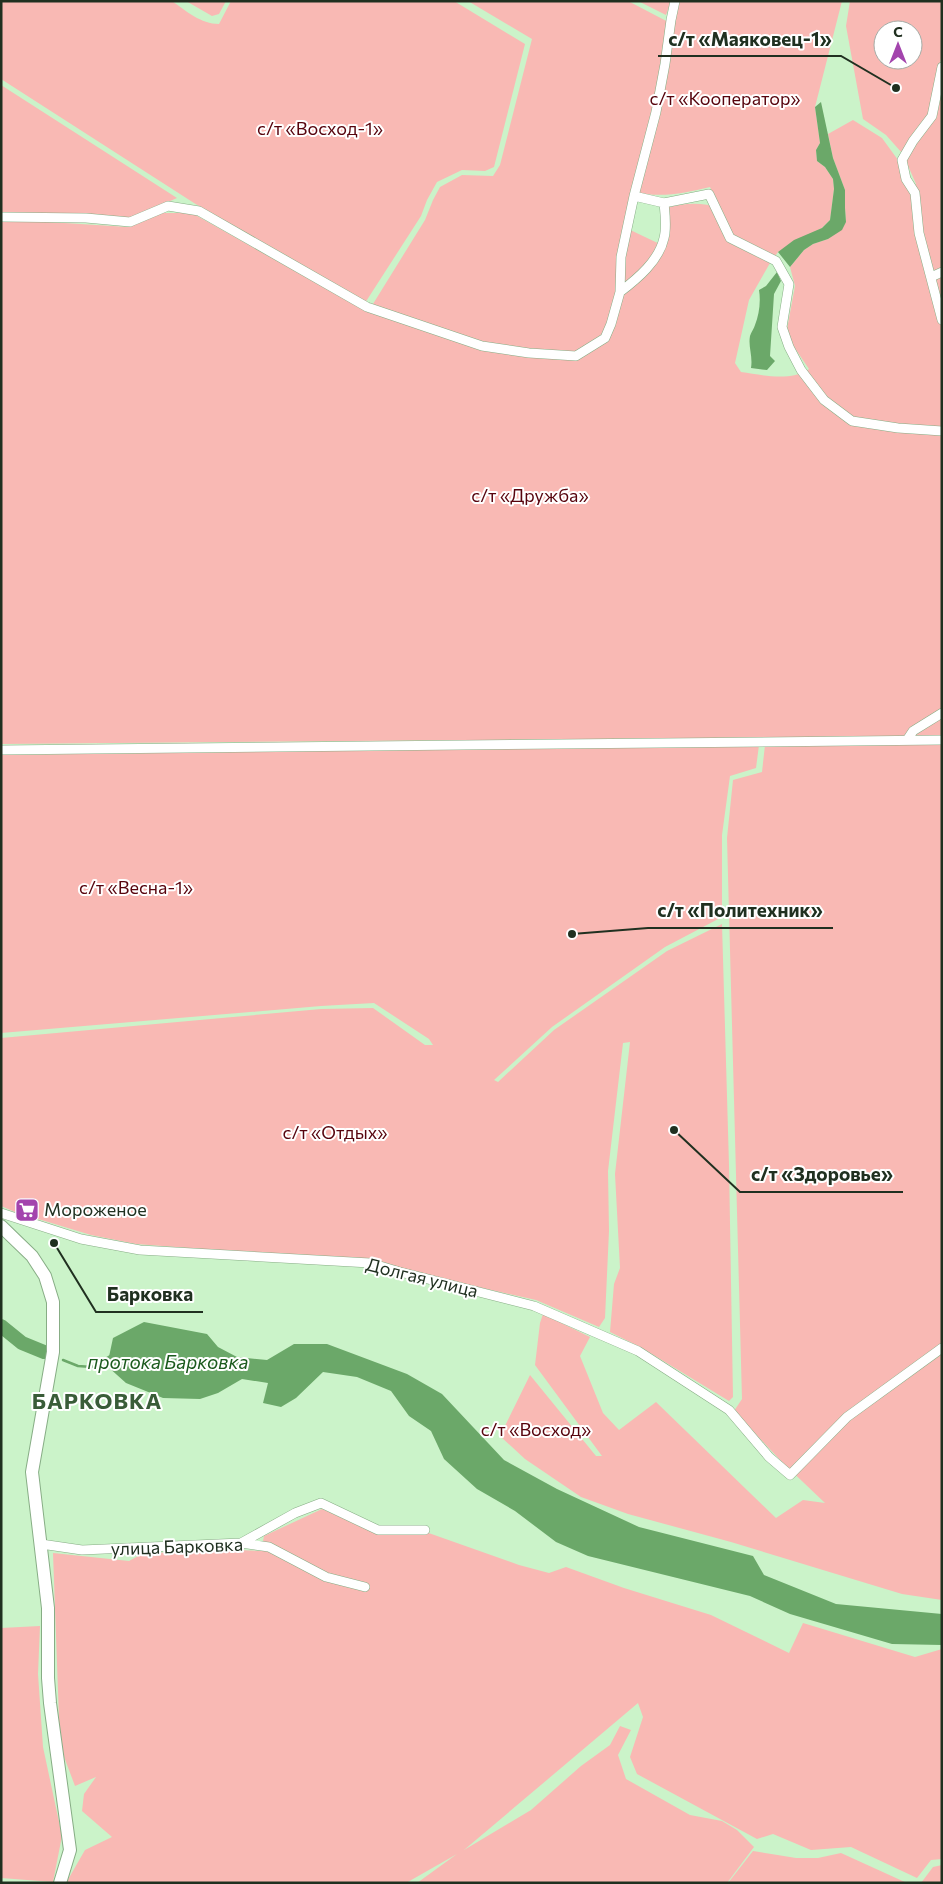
<svg xmlns="http://www.w3.org/2000/svg" width="943" height="1884" font-family="Commissioner,sans-serif">
<style>
.green{fill:#f9b9b4;fill-rule:evenodd}
.water{fill:#6ba869}
.lines{fill:none;stroke-linecap:round;stroke-linejoin:round}
.stream{stroke:#6ba869;stroke-width:2.5}
.river{stroke:#6ba869;stroke-width:14}
.minor-casing{stroke:#87ad85;stroke-width:10}
.secondary-casing{stroke:#87ad85;stroke-width:14}
.minor{stroke:#fff;stroke-width:9}
.secondary{stroke:#fff;stroke-width:12}
.labels{text-anchor:middle;stroke-width:4;stroke-linejoin:round;paint-order:stroke}
.park-label{font-size:18px;fill:#57040d;stroke:#fff}
.poi-label{font-size:18px;fill:#203020;stroke:#fff;text-anchor:start}
.street-label{font-size:18px;fill:#203020;stroke:#fff}
.water-label{font-size:19px;font-style:italic;fill:#1b5a1d;stroke:#fff}
.district-label{font-size:22px;font-weight:bold;letter-spacing:1px;fill:#395c38;stroke:#fff}
.leader{fill:none;stroke:#203020;stroke-width:2}
.callout-dot{fill:#203020;stroke:#fff;stroke-width:2}
.callout-label{font-size:19px;text-anchor:middle;font-weight:bold;fill:#203020;stroke:#fff;stroke-width:4;stroke-linejoin:round;paint-order:stroke}
</style>
<rect width="100%" height="100%" fill="#cbf3c9"/>
<path class="green" d="M1 1H172C186 11 201 24 219 24L231 1H454L525 44 494 167 485 171 462 170 437 182 427 200 421 216 365 303 194 203 1 79Z
M186 1H226L219 14 212 16Z
M468 1H628L674 25 678 1H842L815 107 820 143 816 150 817 161 825 167 833 179 834 189 830 220 822 228 778 252 770 263 749 300 735 363 741 372C763 375 790 382 809 369L792 344 787 329 795 286 790 267 804 250 813 244 828 239 846 222 845 208V190L833 158 828 134 853 120 882 138 898 160 909 188 916 184 906 161 917 143 936 117 942 88V736L1 744V219L128 227 161 213H192L368 312 425 220 433 200 440 187 462 175 493 176 500 165 532 39ZM710 187 719 208C703 202 685 203 669 207L670 234 666 247 624 227 633 191C659 199 684 193 710 187Z
M638 1H671L666 15Z
M850 1H942V53L930 117 902 153 886 135 863 119 846 26ZM883 30H913V60H883Z
M1 85 177 198 129 219 1 212Z
M942 744V1600L902 1594 731 1542 628 1514 581 1497 525 1459 500 1436 530 1375 596 1456H602L535 1365 540 1323 543 1314 590 1337 580 1356 603 1413 619 1430 656 1402 776 1518 803 1500 825 1503 782 1462 734 1411 742 1399 727 838 733 780 762 772 765 745Z
M759 745 756 768 730 776 722 835V917L665 947 552 1027 494 1080 498 1082 554 1030 667 951 722 924 729 1165 733 1397 729 1401 642 1348 610 1332 614 1284 620 1268 615 1174 630 1042 623 1043 608 1171 609 1231 605 1318 599 1327 536 1300 451 1281 371 1260 242 1252 136 1244 91 1235 15 1212 1 1206V1038L321 1009 373 1008 425 1045H433L429 1039 374 1003 321 1006 1 1033V755Z
M322 1509 377 1533 423 1531 519 1565 549 1573 566 1567 624 1588 711 1615 789 1653 803 1623 915 1657 942 1649V1859L931 1860 917 1878 851 1847 811 1850 773 1834 757 1839 637 1774 630 1757 643 1717 638 1703 464 1850 531 1810 581 1766 610 1745 620 1726 631 1730 618 1755 626 1779 690 1815 722 1821 737 1830 754 1847 727 1883H417L457 1854 406 1883H66L85 1850 112 1837 82 1811 84 1794 96 1777 75 1786 60 1746 53 1553 129 1561 142 1554 215 1549 261 1551 264 1536Z
M40 1626 38 1674 43 1747 62 1836 53 1882 1 1878V1628Z
M753 1851 796 1858H818L841 1853 907 1883H728Z
M942 1865V1883H921L933 1867Z"/>
<path class="water" d="M821 102 833 158 845 190V208L846 222 842 230 828 239 813 244 804 250 790 267 778 252 794 240 822 228 830 220 834 189 833 179 825 167 817 161 816 150 820 143 815 107Z
M777 272 781 281 774 294 770 356 775 361 767 370 751 368C753 356 748 347 750 336 751 332 754 329 755 325 759 315 761 302 759 290L766 286Z
M144 1322 207 1334 218 1347 237 1357 267 1360 294 1344H327L407 1374 442 1394 504 1460 557 1489 639 1527 753 1556 764 1575 836 1604 942 1614V1645L892 1644 790 1614 750 1596 588 1556 556 1542 515 1511 477 1489 444 1459 431 1431 409 1416 391 1391 357 1377 323 1372 296 1398 281 1407 263 1403 268 1383 242 1379 218 1393 200 1399 163 1398 126 1383 107 1366 113 1338Z"/>
<g class="lines">
<path class="stream" d="M63 1360 78 1366 92 1367 112 1355"/>
<path class="river" d="M1 1326 22 1343 44 1352"/>
<g class="minor-casing">
<path id="minor" d="M942 67 932 116 913 141 902 160 906 179 915 193 919 233 942 320
M634 196 664 203 709 194 730 238 776 261 789 284 782 327 789 347 801 370 824 400 852 421 898 428 942 431
M1 217 86 218 130 222 168 206 199 211 367 307 482 346 529 353 576 356 605 338 611 324 620 292 621 257 634 196 656 112 665 64 671 20 675 1
M931 277 942 272
M620 292C637 279 659 261 664 238 667 227 665 214 664 203
M907 740 913 731 942 713
M1 750 942 740
M1 1213 81 1239 140 1250 370 1263 400 1272 534 1306 638 1351 729 1410 769 1457 790 1475 847 1417 942 1348
M241 1543 295 1513 321 1503 378 1530H425
M41 1544 82 1550 241 1543 269 1547 326 1577 365 1587"/>
</g>
<g class="secondary-casing">
<path id="secondary" d="M1 1226 32 1256 45 1276 53 1302V1352L32 1472 48 1608V1678L50 1703 70 1850 60 1883"/>
</g>
<use href="#minor" class="minor"/>
<use href="#secondary" class="secondary"/>
</g>
<defs>
<g id="supermarket-square" transform="scale(1.25)"><rect x="-9" y="-9" width="18" height="18" rx="4" fill="#a344ad" stroke="#fff"/><path d="M-6-5.5h2.5l.6 2H6L4.5 2H-2.5L-4.4-4H-6ZM-1.5 3.2a1.3 1.3 0 1 0 .1 0ZM3 3.2a1.3 1.3 0 1 0 .1 0Z" fill="#fff"/></g>
</defs>
<g fill-rule="evenodd">
<use href="#supermarket-square" x="27" y="1210"/>
</g>
<g class="labels">
<g class="park-label">
<text x="725" y="105">с/т «Кооператор»</text>
<text x="320" y="135">с/т «Восход-1»</text>
<text x="530" y="502">с/т «Дружба»</text>
<text x="136" y="894">с/т «Весна-1»</text>
<text x="335" y="1139">с/т «Отдых»</text>
<text x="536" y="1436">с/т «Восход»</text>
</g>
<g class="poi-label">
<text x="44" y="1216">Мороженое</text>
</g>
<g class="street-label">
<text transform="translate(422 1278) rotate(14)" y="6">Долгая улица</text>
<text transform="translate(177 1547) rotate(-2)" y="6">улица Барковка</text>
</g>
<g class="water-label">
<text x="168" y="1369">протока Барковка</text>
</g>
<g class="district-label">
<text x="97" y="1409">БАРКОВКА</text>
</g>
</g>
<path class="leader" d="M896 88L841 56H658M572 934L648 928H833M674 1130L740 1192H903M54 1243L96 1312H203"/>
<g class="callout-dot">
<circle cx="896" cy="88" r="5"/>
<circle cx="572" cy="934" r="5"/>
<circle cx="674" cy="1130" r="5"/>
<circle cx="54" cy="1243" r="5"/>
</g>
<g class="callout-label">
<text x="750" y="46">с/т «Маяковец-1»</text>
<text x="740" y="917">с/т «Политехник»</text>
<text x="822" y="1181">с/т «Здоровье»</text>
<text x="150" y="1301">Барковка</text>
</g>
<rect width="943" height="1884" fill="none" stroke="#203020" stroke-width="5"/>
<g transform="translate(898 45)"><circle r="24" fill="#ffffff" stroke="#a6aca6"/>
<path d="M0-4L9 19L0 12L-9 19Z" fill="#a344ad"/>
<text y="-8" font-size="14" font-weight="bold" text-anchor="middle" fill="#203020">С</text>
</g>
</svg>
